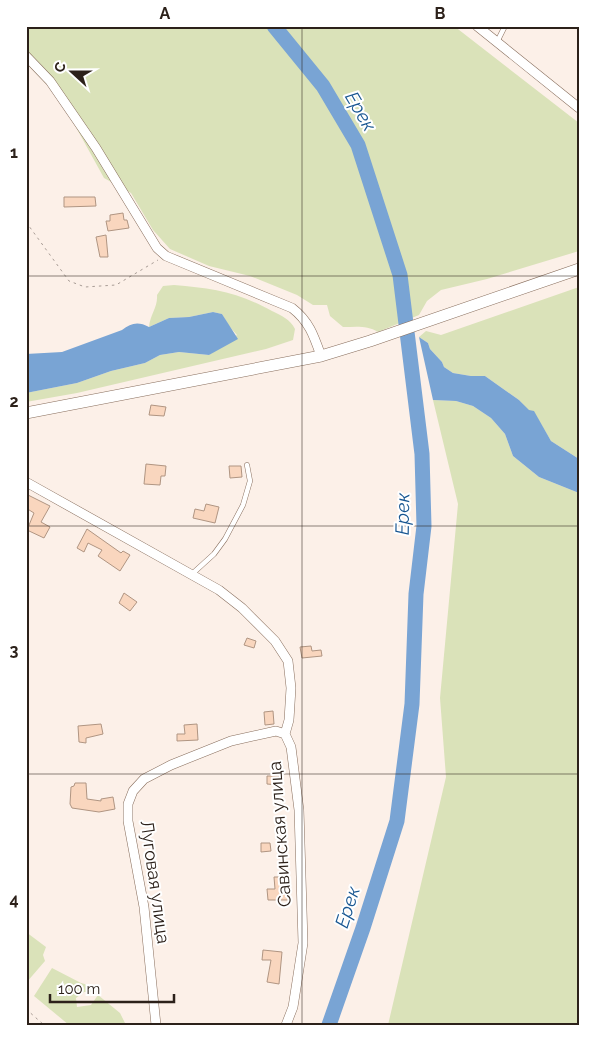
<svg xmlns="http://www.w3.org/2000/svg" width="605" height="1051" font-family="Raleway,sans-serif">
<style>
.green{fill:#dae2b9}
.water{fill:#79a4d4}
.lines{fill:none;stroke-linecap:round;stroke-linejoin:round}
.river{stroke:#79a4d4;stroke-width:15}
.building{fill:#f9d6be;stroke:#b09582}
.service-casing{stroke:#886e5d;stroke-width:5.5}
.minor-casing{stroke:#886e5d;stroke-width:10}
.tertiary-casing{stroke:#886e5d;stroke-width:12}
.path{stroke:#a89c95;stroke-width:1;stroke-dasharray:2.5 4;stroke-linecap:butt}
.service{stroke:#fff;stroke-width:4.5}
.minor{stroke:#fff;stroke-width:9}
.tertiary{stroke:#fff;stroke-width:11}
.grid{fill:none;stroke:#2c211a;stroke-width:1;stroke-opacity:0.55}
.labels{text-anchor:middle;stroke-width:4;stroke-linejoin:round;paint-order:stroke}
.street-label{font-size:18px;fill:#2c211a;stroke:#fff}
.water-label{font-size:19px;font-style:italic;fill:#185691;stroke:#fff}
.neatline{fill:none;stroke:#2c211a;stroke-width:2}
.grid-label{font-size:16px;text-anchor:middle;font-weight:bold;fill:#2c211a}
</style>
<rect width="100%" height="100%" fill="#fcf0e8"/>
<path class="green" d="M26 26H454L579 123V251L487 279 441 290 427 301 419 315 378 332C367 325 356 327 343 327L330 316 327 305H313L297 295 250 276 209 266 170 249 153 230 131 193 104 178 67 111 55 93 26 63Z
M174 285C211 288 238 292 272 311 282 316 290 319 295 329L293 340 266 349 77 393 26 402V393L77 383 111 371 145 363 160 355 179 352 209 355 237 335 229 326 222 314 213 312 189 317 169 318 149 327C150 315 158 307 157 295L163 286Z
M579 287V459L551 441 534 412 529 411 519 400 485 376H471L453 373 444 367 442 362 430 349 428 343 419 337 426 331 441 335Z
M433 400 456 401 473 406 491 418 505 434 513 456 539 477 579 493V1025H388L446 777 440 698 458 504Z
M26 932 46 947 43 955 45 961 26 983Z
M52 968 81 983 96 987 92 992H84L76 998 77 1007 91 1005 98 995 120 1013 126 1025H69L34 996Z"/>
<path class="water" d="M213 312 222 314 238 339 209 355 179 352 160 355 145 363 111 371 77 383 26 393V354L62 352 122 330C131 323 138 321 149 327L169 318 189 317Z
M419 337 428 343 430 349 442 362 444 367 453 373 471 376H485L519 400 529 410 534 411 551 441 579 459V493L539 477 513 456 505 434 491 418 473 406 456 401 433 400Z"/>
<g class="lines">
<path class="river" d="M274 26 323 86 358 145 400 275 422 454 424 526 416 594 412 704 397 821 363 928 329 1025"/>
</g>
<path class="building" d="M64 197H95L96 206 64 207Z
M123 213 124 220H127L129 228 108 231 106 221H110V215Z
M106 235 108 257H100L96 237Z
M151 405 166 407 164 416 149 415Z
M146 464 166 466 165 476H161L160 485 144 484Z
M229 466H241L242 477 230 478Z
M26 494 50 506 41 522 50 527 44 538 27 530 34 513 26 508Z
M206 504 219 507 215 523 193 518 195 509 204 511Z
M87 529 121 553 123 551 130 555 120 571 98 556 102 550 88 543 84 552 77 548Z
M124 593 137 602 130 611 119 603Z
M247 638 256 641 254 648 244 645Z
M311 646 312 651 321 650 322 656 302 658 300 647Z
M273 711 274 724 265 725 264 712Z
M101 724 103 734 86 738V743L79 742 78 726Z
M197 724 198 740 177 741V734H185L184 725Z
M267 776H279V785L267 784Z
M75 783H86L87 799 101 801V799L113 797 115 809 99 812 72 808 70 804 71 787 74 786Z
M261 843H270L271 851 261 852Z
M274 877H288L287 889H289V900H268L267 889H275Z
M263 950 282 952 279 984 267 982 271 960H262Z"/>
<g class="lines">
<g class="service-casing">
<path id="service" d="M497 42 505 26
M192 574 214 554 225 539 243 505 250 481 247 465"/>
</g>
<g class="minor-casing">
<path id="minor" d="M477 26 579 108
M26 56 50 81 96 148 157 248 166 256 292 308C309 321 314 336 321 356
M26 482 219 590 242 608 275 641 288 661 291 688 289 720 285 734 291 747 299 810 303 943 293 1007 286 1025
M156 1025 144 907 128 821V804L133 791 144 779 171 765 231 741 276 731 285 734"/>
</g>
<g class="tertiary-casing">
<path id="tertiary" d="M26 413 321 356 370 341 579 269"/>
</g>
<path class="path" d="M26 222 69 281 85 287 116 285 158 260
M26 1009 44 1025"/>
<use href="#service" class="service"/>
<use href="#minor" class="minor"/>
<use href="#tertiary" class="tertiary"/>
</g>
<path class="grid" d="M302 26V1025M26 276H579M26 526H579M26 774H579"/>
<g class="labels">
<g class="street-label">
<text transform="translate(280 834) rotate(-94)" y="6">Савинская улица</text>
<text transform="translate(155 882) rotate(82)" y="6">Луговая улица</text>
</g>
<g class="water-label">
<text transform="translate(361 111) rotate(60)" y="7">Ерек</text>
<text transform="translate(402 514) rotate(-89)" y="7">Ерек</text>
<text transform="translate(347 907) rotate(-72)" y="7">Ерек</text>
</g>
</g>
<rect width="605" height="1051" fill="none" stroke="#ffffff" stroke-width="55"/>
<g transform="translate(72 72) rotate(291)" stroke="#ffffff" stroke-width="4" paint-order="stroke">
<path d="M0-4L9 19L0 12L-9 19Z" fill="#2c211a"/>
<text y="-8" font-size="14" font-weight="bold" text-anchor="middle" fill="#2c211a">С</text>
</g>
<path d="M50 994v8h124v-8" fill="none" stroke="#2c211a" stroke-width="2.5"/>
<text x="58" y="994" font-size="15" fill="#2c211a" stroke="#ffffff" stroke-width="4" paint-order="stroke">100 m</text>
<rect x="28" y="28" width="550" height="996" class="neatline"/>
<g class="grid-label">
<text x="165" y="19">A</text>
<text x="440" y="19">B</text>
<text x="14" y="158">1</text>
<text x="14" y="407">2</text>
<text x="14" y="656">3</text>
<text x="14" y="905">4</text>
</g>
</svg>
